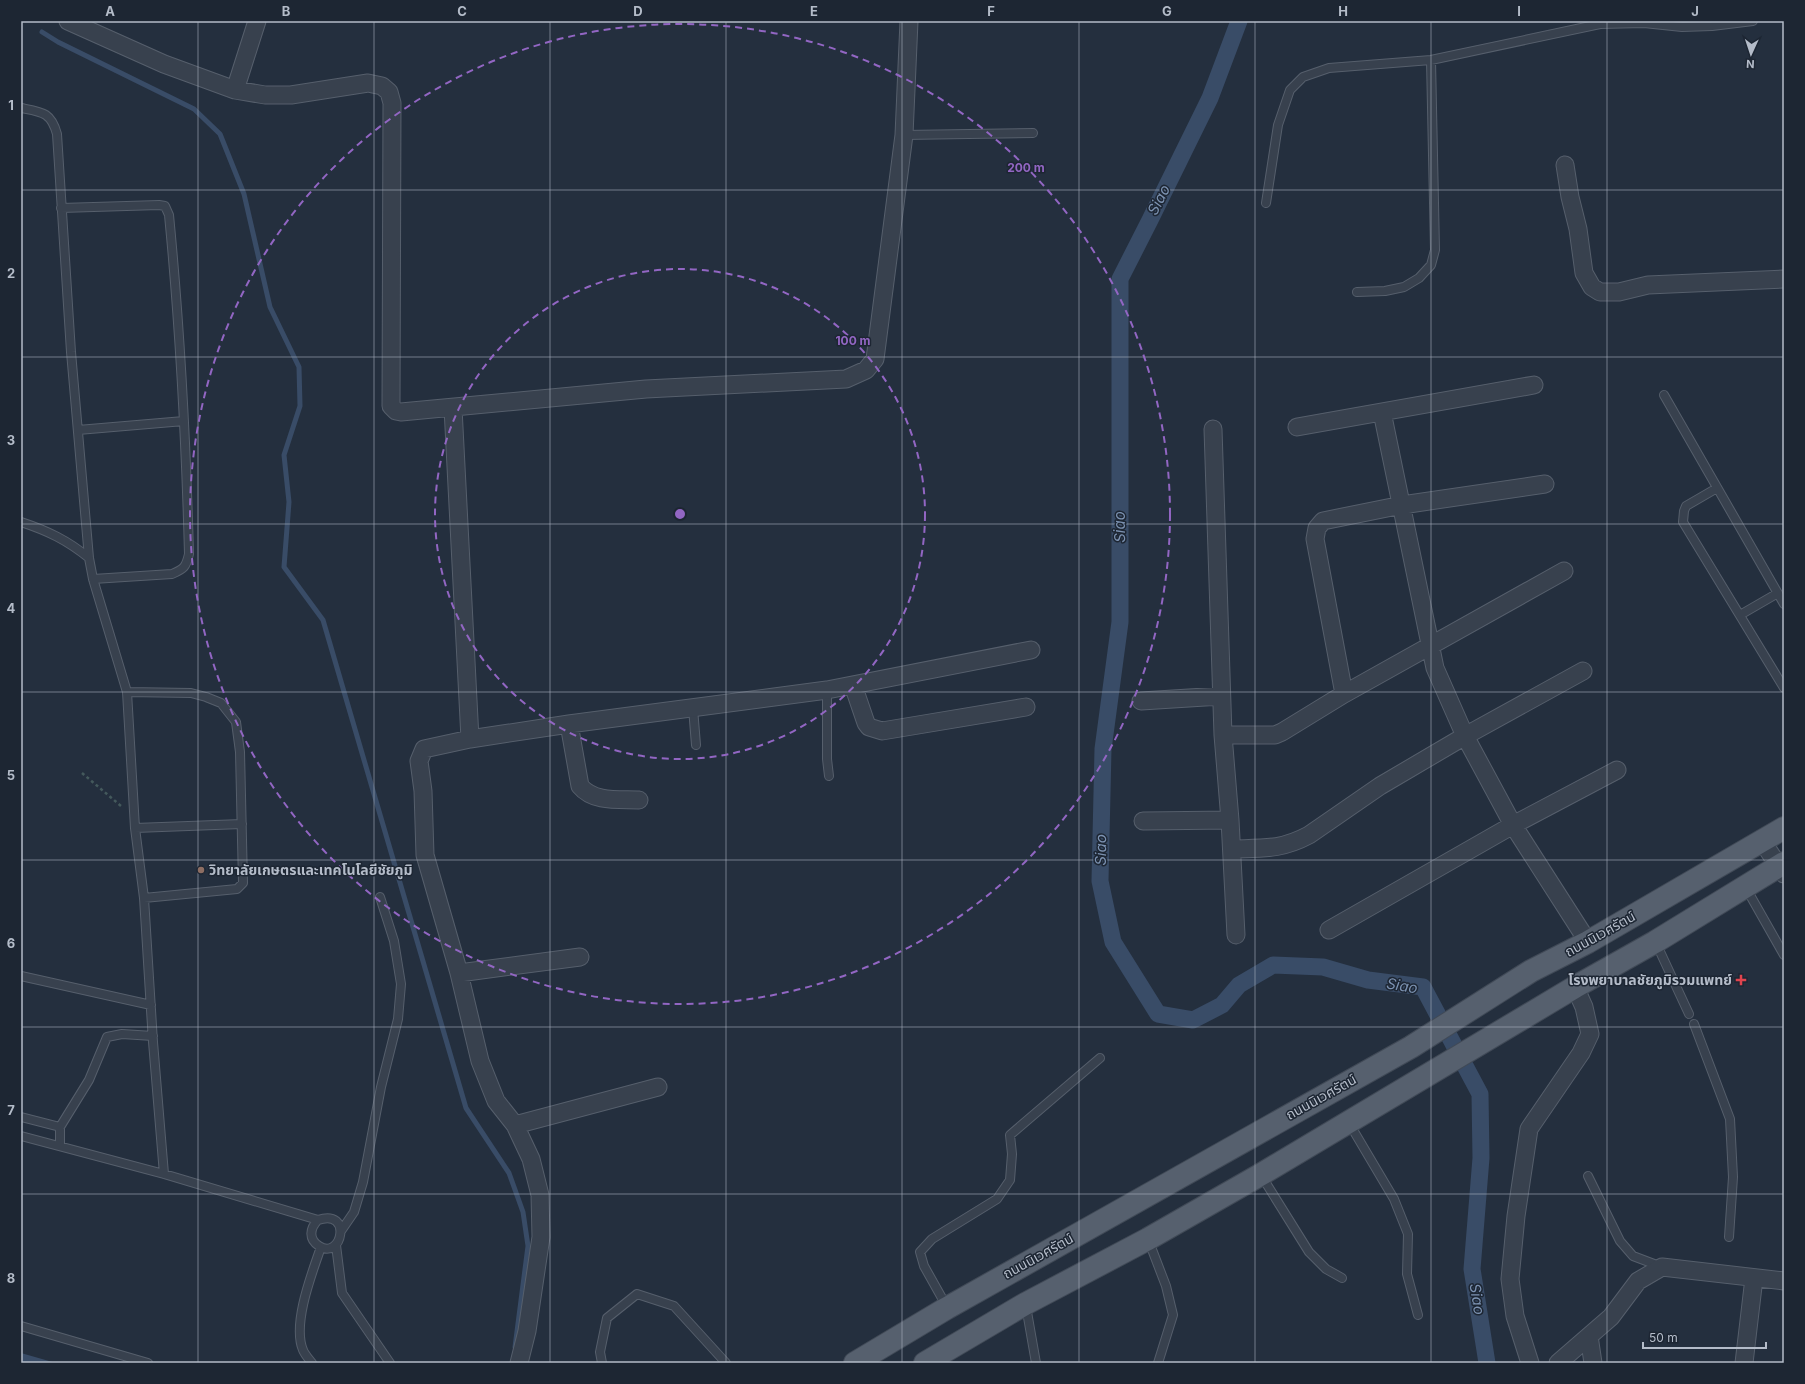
<svg xmlns="http://www.w3.org/2000/svg" width="1805" height="1384" font-family="Inter,'Noto Sans Thai',sans-serif">
<style>
.water{fill:#394c67}
.lines{fill:none;stroke-linecap:round;stroke-linejoin:round}
.stream{stroke:#394c67;stroke-width:5}
.canal{stroke:#394c67;stroke-width:17}
.service-casing{stroke:#565f6c;stroke-width:10}
.minor-casing{stroke:#565f6c;stroke-width:19}
.primary-casing{stroke:#414a57;stroke-width:24}
.path{stroke:#44595c;stroke-width:2.5;stroke-dasharray:3 3;stroke-linecap:butt}
.service{stroke:#38414e;stroke-width:8}
.minor{stroke:#38414e;stroke-width:17}
.primary{stroke:#56606e;stroke-width:22}
.grid{fill:none;stroke:#b4bcc9;stroke-width:1;stroke-opacity:0.55}
.ring{fill:none;stroke:#9266c3;stroke-width:2;stroke-dasharray:7 5}
.education-dot{fill:#8d6e63;stroke:#1d2633;stroke-width:1.5}
.health-dot{fill:#e0444e;stroke:#1d2633;stroke-width:1.5}
.labels{text-anchor:middle;stroke-width:3;stroke-linejoin:round;paint-order:stroke}
.poi-label{font-size:14px;font-weight:bold;fill:#b4bcc9;stroke:#1d2633;text-anchor:start}
.street-label{font-size:14px;fill:#b4bcc9;stroke:#1d2633}
.water-label{font-size:15px;font-style:italic;fill:#7c92b1;stroke:#1d2633}
.centre{fill:#9266c3;stroke:#1d2633;stroke-width:2}
.ring-label{font-size:12px;text-anchor:middle;font-weight:bold;fill:#9266c3;stroke:#1d2633;stroke-width:3;stroke-linejoin:round;paint-order:stroke}
.neatline{fill:none;stroke:#b4bcc9;stroke-width:1.5}
.grid-label{font-size:13px;text-anchor:middle;font-weight:bold;fill:#b4bcc9}
</style>
<rect width="100%" height="100%" fill="#242f3e"/>
<path class="water" d="M21 1353 56 1363H21Z"/>
<g class="lines">
<path class="stream" d="M42 32 58 42 194 109 220 134 244 194 270 307 299 367 300 406 284 455 289 502 284 567 323 620 466 1108 509 1173 523 1212 528 1246 515 1347"/>
<path class="canal" d="M1239 21 1210 98 1150 220 1120 279V622L1103 749 1100 881 1113 942 1158 1014 1193 1020 1222 1005 1239 985 1273 965 1323 967 1368 980 1423 987 1480 1094 1481 1158 1472 1269 1487 1363"/>
<g class="service-casing">
<path id="service" d="M21 108C42 112 51 112 57 134L71 352 89 558 93 579 127 692 135 828 144 898 153 1042 164 1174
M904 135 1033 133
M1266 203 1278 125 1290 90 1303 77 1329 68 1431 60 1600 24 1644 23 1682 27 1712 26 1753 21
M61 208 159 205 165 206 169 215C180 328 186 441 189 554 186 567 184 569 172 574L93 579
M1357 292 1385 291 1404 287 1419 278 1431 265 1435 250 1431 60
M1664 395 1784 604
M78 430 184 421
M1717 488 1686 506 1684 511 1683 522 1784 688
M21 522C48 531 67 540 89 558
M1740 615 1778 593
M827 690V759L829 776
M127 692 191 693 206 697 221 703 236 722 240 752 243 883 237 889 144 898
M693 708 696 745
M135 828 242 824
M1746 888 1784 955
M1656 943 1689 1014
M21 976 151 1005
M1694 1024 1730 1119 1733 1177 1729 1237
M21 1117 60 1127
M1349 1123 1394 1199 1408 1234 1407 1274 1418 1315
M21 1136 164 1174 318 1220C353 1208 342 1261 319 1246 308 1239 310 1228 318 1220
M60 1146V1127L89 1080 107 1037 122 1034 153 1036
M1261 1175 1309 1252 1326 1269 1342 1278
M1588 1176 1620 1241 1633 1256 1662 1267
M341 1231 354 1212 363 1182 381 1087 398 1019 401 984 394 941 380 897
M1148 1239 1166 1286 1173 1315 1158 1363
M336 1245 342 1293 390 1363
M1026 1306 1036 1363
M947 1307 924 1266 920 1252 932 1239 997 1199 1010 1180 1012 1154 1010 1135 1100 1058
M21 1326 148 1363
M312 1363C309 1359 305 1355 303 1350 292 1324 312 1273 321 1247
M602 1363 600 1352 607 1318 637 1294 674 1306 726 1363"/>
</g>
<g class="minor-casing">
<path id="minor" d="M68 21 164 64 235 90 265 95H291L368 83 382 86 389 92 392 103 391 406 396 411 401 412 646 389 846 379 866 370 875 359 904 135 909 21
M235 90 257 21
M1565 165 1570 197 1578 229 1584 273 1592 287 1600 292H1619L1648 285 1784 279
M453 408 470 739
M1382 412 1435 668 1465 736 1513 825 1588 942
M1297 427 1534 385
M1213 429 1223 735 1230 820 1236 935
M853 685 866 723 869 727 882 731 1026 707
M1344 694 1315 539 1317 528 1323 521 1402 505 1545 484
M1141 701 1221 696
M569 724 580 786C594 803 620 799 639 800
M1223 735H1275L1282 732 1344 694 1564 571
M1143 821 1230 820
M1762 841 1784 874
M1232 849C1263 848 1281 850 1309 835L1380 786 1465 736 1583 671
M1329 930 1513 825 1617 770
M459 973 580 957
M515 1125 658 1087
M1589 1336 1593 1363
M519 1363 527 1331 541 1237 540 1195 531 1159 515 1125 496 1101 480 1061 459 973 425 855 423 791 419 761 424 749 470 739 569 724 827 690 1031 650
M1530 1363 1515 1316 1510 1279 1516 1216 1529 1129 1581 1053 1590 1034 1584 1007 1575 987
M1558 1363 1611 1317 1638 1281 1662 1267 1784 1281
M1744 1363 1754 1278"/>
</g>
<g class="primary-casing">
<path id="primary" d="M855 1363 947 1308 1411 1047 1531 971 1588 942 1784 828
M925 1363 1025 1304 1148 1239 1260 1175 1575 987 1655 942 1784 863"/>
</g>
<path class="path" d="M82 773 121 806"/>
<use href="#service" class="service"/>
<use href="#minor" class="minor"/>
<use href="#primary" class="primary"/>
</g>
<path class="grid" d="M198 21V1363M374 21V1363M550 21V1363M726 21V1363M902 21V1363M1079 21V1363M1255 21V1363M1431 21V1363M1607 21V1363M21 190H1784M21 357H1784M21 524H1784M21 692H1784M21 860H1784M21 1027H1784M21 1194H1784"/>
<g class="ring">
<circle cx="680" cy="514" r="245"/>
<circle cx="680" cy="514" r="490"/>
</g>
<circle class="education-dot" cx="201" cy="870" r="4"/>
<path class="health-dot" d="M1739 974h4v4h4v4h-4v4h-4v-4h-4v-4h4z"/>
<g class="labels">
<g class="poi-label">
<text x="209" y="875">วิทยาลัยเกษตรและเทคโนโลยีชัยภูมิ</text>
<text x="1732" y="985" text-anchor="end">โรงพยาบาลชัยภูมิรวมแพทย์</text>
</g>
<g class="street-label">
<text transform="translate(1600 934) rotate(-29)" y="5">ถนนนิเวศรัตน์</text>
<text transform="translate(1321 1097) rotate(-29)" y="5">ถนนนิเวศรัตน์</text>
<text transform="translate(1038 1256) rotate(-29)" y="5">ถนนนิเวศรัตน์</text>
</g>
<g class="water-label">
<text transform="translate(1159 200) rotate(-63)" y="5">Siao</text>
<text transform="translate(1120 527) rotate(-90)" y="5">Siao</text>
<text transform="translate(1101 850) rotate(-89)" y="5">Siao</text>
<text transform="translate(1402 986) rotate(10)" y="5">Siao</text>
<text transform="translate(1477 1299) rotate(81)" y="5">Siao</text>
</g>
</g>
<circle cx="680" cy="514" r="6" class="centre"/>
<g class="ring-label">
<text x="1026" y="172">200 m</text>
<text x="853" y="345">100 m</text>
</g>
<rect width="1805" height="1384" fill="none" stroke="#1d2633" stroke-width="44"/>
<g transform="translate(1751 54) rotate(183)" stroke="#1d2633" stroke-width="3" paint-order="stroke">
<path d="M0-3L7 15L0 10L-7 15Z" fill="#b4bcc9"/>
<text y="-6" font-size="11" font-weight="bold" text-anchor="middle" fill="#b4bcc9">N</text>
</g>
<path d="M1643 1342v6h123v-6" fill="none" stroke="#b4bcc9" stroke-width="2"/>
<text x="1649" y="1342" font-size="12" fill="#b4bcc9" stroke="#1d2633" stroke-width="3" paint-order="stroke">50 m</text>
<rect x="22" y="22" width="1761" height="1340" class="neatline"/>
<g class="grid-label">
<text x="110" y="16">A</text>
<text x="286" y="16">B</text>
<text x="462" y="16">C</text>
<text x="638" y="16">D</text>
<text x="814" y="16">E</text>
<text x="991" y="16">F</text>
<text x="1167" y="16">G</text>
<text x="1343" y="16">H</text>
<text x="1519" y="16">I</text>
<text x="1695" y="16">J</text>
<text x="11" y="110">1</text>
<text x="11" y="278">2</text>
<text x="11" y="445">3</text>
<text x="11" y="613">4</text>
<text x="11" y="780">5</text>
<text x="11" y="948">6</text>
<text x="11" y="1115">7</text>
<text x="11" y="1283">8</text>
</g>
</svg>
